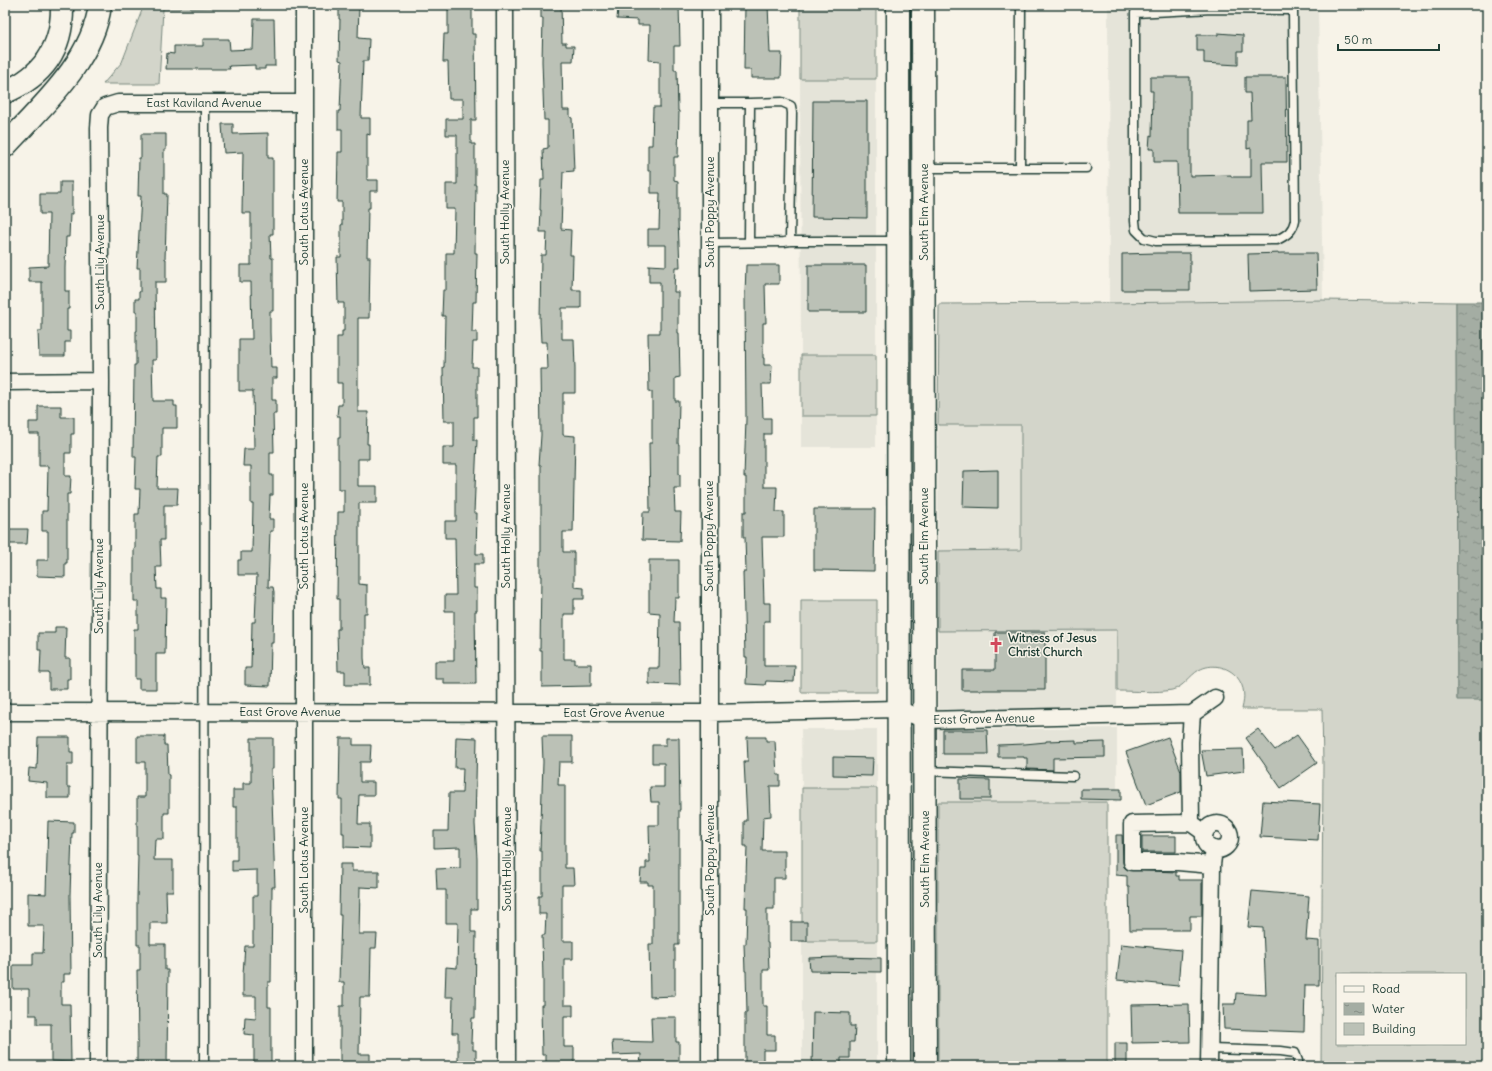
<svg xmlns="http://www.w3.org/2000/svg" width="1492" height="1071" font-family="Delius,sans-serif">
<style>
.built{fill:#e5e4d9}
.grass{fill:#d3d5ca;stroke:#79897f;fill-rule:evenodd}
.water{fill:url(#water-ripples);stroke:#6f8077}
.building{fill:#bbc1b6;stroke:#1f3d34}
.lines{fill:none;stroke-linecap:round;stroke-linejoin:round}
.lane-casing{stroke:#1f3d34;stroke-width:11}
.street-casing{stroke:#1f3d34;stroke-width:19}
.secondary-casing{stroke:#1f3d34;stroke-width:25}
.highway-casing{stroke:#1f3d34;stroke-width:25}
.lane{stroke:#f7f3e8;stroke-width:8}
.street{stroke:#f7f3e8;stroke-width:16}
.secondary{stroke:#f7f3e8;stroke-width:22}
.highway{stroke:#f7f3e8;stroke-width:22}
.labels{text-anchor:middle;stroke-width:3;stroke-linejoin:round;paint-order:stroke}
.street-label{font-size:12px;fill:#1f3d34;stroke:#f7f3e8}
.poi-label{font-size:12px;font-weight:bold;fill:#1f3d34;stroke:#f7f3e8;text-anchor:start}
</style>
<defs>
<pattern id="water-ripples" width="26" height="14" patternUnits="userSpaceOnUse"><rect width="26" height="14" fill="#a4ada3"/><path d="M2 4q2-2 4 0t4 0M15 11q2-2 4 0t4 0" fill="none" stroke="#858e86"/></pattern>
</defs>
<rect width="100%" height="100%" fill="#f7f3e8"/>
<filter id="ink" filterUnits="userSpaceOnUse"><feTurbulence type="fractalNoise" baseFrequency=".025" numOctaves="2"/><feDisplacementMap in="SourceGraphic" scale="8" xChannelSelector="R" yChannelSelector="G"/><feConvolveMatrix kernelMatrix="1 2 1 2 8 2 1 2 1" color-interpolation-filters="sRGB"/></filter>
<g filter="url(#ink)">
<path class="built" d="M1108 5H1318L1323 300 1109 303Z
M800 79H876V355H801Z
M801 416H876V447H801Z
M938 425H1021V550L938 551Z
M1117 630V710H938V631Z
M1117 728V802H938V729L943 730Z
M801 729H877V788H802Z
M802 941H877V1066H802Z"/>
<path class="grass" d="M144 5H291V7L163 9 159 84H103L122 62Z
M800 5H876V79H800Z
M1323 300 1456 302 1457 699 1487 700V1066H1321L1323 764 1322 709H1242C1245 697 1245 687 1237 677 1228 666 1211 663 1199 670 1189 676 1184 687 1172 690 1157 693 1133 691 1117 691V630L938 631V551L1021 550V425H938L939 304 1109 303ZM1337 974H1465V1044H1337Z
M801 355H876V416H801Z
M801 600H877V692H801Z
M802 788H877V941H802Z
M938 802H1107V1066H938Z"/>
<path class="water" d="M1456 302H1487V700H1457Z"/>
<path class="building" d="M339 5H359L358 38 369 39 368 61H363L361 118H370V135L367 134V180H378V191H370V208H368L367 257H370L369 318H358V412H368L367 444H369V459H358V486H377V503H359V584L367 585V613H364V658L365 668H370V685H345V671H338L337 629H339V599H337L338 512H344V489H339V459H338V438H340V416H337L338 405H342V383H337V337H342V331H344V303H338L337 257H341V225H342V202H337L338 152H342V129H338V111H340L342 61 339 60 340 19H339Z
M541 5H561L562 43H566V46H574L573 61H562L563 110H570V117L572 118 574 171 563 172 561 229 571 230 570 255H573L572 290H581V308H562V339H574L575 369V393H563V435L575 436 573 532H563V552H574V587L584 588V599H574V614H564V659H575V664H591V686L542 687V651H540L541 576H540V552H541V465H539L541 435 540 369H548L547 342H541L540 320 541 255H546L547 232H540L541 210H540L541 180H544L543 149 548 148V120H544L542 61 543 18H541Z
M637 5H679L680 46H674V70H677L678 111H679L678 157H674V180L678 181V221L680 267H675L674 292H678V333H679L680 377 675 378V401H679L678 444H679V474H680V488H674L675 512H681L680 541 642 540 643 512H650L649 443H652V392H649L648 333H660V282H649V265L666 266V245H648V229H659L660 193H651V171H648V145H652L653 107H660V61L649 60 650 25H638V20L617 19 618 8 637 9Z
M745 5H768L770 53H782L781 78H751V70H744Z
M448 9H472V34H475L476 120H471V144H475V185H476L475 253H477L476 302H473L472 332H477V342H473L472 367H477V417H474V440H477L474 513H477L476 554H483V564H474V588H477V611H475L476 684H444V679H435V661H454V611H445V595H456L455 538H445V521H456V465H443V447H454V421H444L443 367H444L445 316H442L443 290H446V253H454L455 209H446V184H457V135H446V119H463V99H449L448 62H443L444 34H448Z
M254 19H274L275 66H265V69H255V65L229 66 230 69H166L167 53 174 54V46H203V39H229L230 50 253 49Z
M1218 33 1243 35V51H1238V65L1204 63V51H1197V35H1218Z
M1150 77H1190V176L1231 175V177H1251V148L1247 149V120H1251L1250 93H1245V77H1286L1287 162H1262L1263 213H1178L1177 162H1154V149H1149L1150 135 1152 136 1153 91H1150Z
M813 101H867V218L812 217Z
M222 124H233V134L268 133V158H273V234H270L271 258H273V311H270V332L271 368H277V378H272V400H276V414H273L274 452H270V475H273V495H270L269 519H273V531H270L268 587H273L274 592 273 643H271L270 686 245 685V668H251L252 622H255L257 575H238V560H241V552H252L253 504H251V466H243L244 449H254L253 391H239V339H252L251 282H240V265H251V213H242L243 152 224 153Z
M141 134H166V150H164V194H167L165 259H166V282H155L156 360H152L153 401H174V406H177V428H162V457H158L157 488H178L177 505H164V540H160L161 567H156L157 589H161V598H166L165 654H156V689H139V679H135V654H134V629H138V601H134V549H135V514H139L140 489H135L136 457H133L134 365H136V331H137V311H135V299H139V292H140V268H137L141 196H138L139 158H141Z
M60 182H72V214H70L69 237H66L65 268V291H69V309H67V331H70V342H65V356H39L38 331H42V282H29V267L48 266 49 214H40V194H60Z
M1157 253H1190V290H1122V254Z
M1283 253H1316L1317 289 1249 291 1248 254Z
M746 265H779V284H765L766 323H763V358H764V365H772L771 384H762L763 418H771V434H764V487H777L776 512H784V537H762L764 603H770V621H764V666H795L794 682 766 681 765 685 746 684 747 657H745L743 572H746L745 537H743V512H746V477H744L746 419 745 296Z
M808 265H866V312H808Z
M38 406H61V417H74V434H71V453H65V476H71L70 494H67V563H65V577L37 576V560H48V531H42V511H47L48 466H39V434H29V422H38Z
M998 470V508L963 507 964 471Z
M814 509H875L874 571 814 570Z
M7 529H28L27 544H7Z
M649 560H679V598H675L674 622H679L680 685 649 684V668H659L660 613 649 612Z
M55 627H66L65 658H70V679H67V689H49V673H40L41 650H38V633H55Z
M995 632H1045V690H962V670H995Z
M1258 729 1275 750 1297 735 1317 763 1281 788 1246 738Z
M943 730H987L988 754H943Z
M137 736H164V745H167L168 775H169V813H164V839H155L154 860H173V891H166L167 923H150V944H165V970H168L167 1066H137V1042H138L137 970H140V945H137V899L138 855H137V797H145V762H137Z
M542 736H572V762H559L558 785H565V868H573L574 885H562V941H573V959H564V1005H573V1016H564V1047H574V1066H546V1055H542L541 1005H543V981L542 935H545L546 914H539V896H542V851H540L543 762Z
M38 737H70V752H73V765H67V787H70V798H47V783L28 781 29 768 37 769Z
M456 737 477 738 475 824 477 858V909H471V932H476L475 1018H472L471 1043H473V1050H476V1066H458V1033H452L453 997H445L446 967 457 968 458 923H446V890H437L436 869 460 868V847L434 848V831H448L449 793H462L463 768H455Z
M747 737H766V741H775L777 775H780V786H770L771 816 763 817 762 851H785V878H774V909H767V943H768L769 970H763V1006H767V1035H775V1050H763V1063L745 1062V1013H747L746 971H745L744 944H746L747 908H745L747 846H744V821H747L744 761H748Z
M1168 737 1181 771V792L1146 805 1126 752Z
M251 738H273V769H271L275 887H272L271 982H268V1007H271V1066H254V1035L244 1034 245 1017 256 1018V996H243V974L245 946H253V896H257V870L232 871V860H237V807H233V790H243V783H251Z
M340 738H353V745H371L370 762H360V782H374V795H359L358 824H370V848L344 847V833H342V799H339Z
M666 738H679L680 810H679V945H675V996L650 997 649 944H653V885H648V882H640L641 869H646V862H650L649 825H659V802H651L650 787H664V763H652V745H666Z
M1076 740V743L1105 742V757L1053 758V770L1027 769V758H1024V757H998V745L1025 744 1046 742V741Z
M1243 749 1244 771 1206 776 1201 750Z
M833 757 873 758 872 776 833 775Z
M960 779 990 780V799H960Z
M1081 789H1121V800L1081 799Z
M1263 801 1320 804 1318 840 1260 837Z
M48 821 74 822V833H72L70 895 71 974H64V982H61V1004H70L71 1062 51 1061V1024H37V1015H29V989H13V965H33V953H43L44 926H28V893L46 894Z
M1116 835H1122L1123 862 1124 867 1128 870 1176 872V876H1179V880H1202V916H1190V930H1130L1129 887H1127V876L1116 875Z
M1142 836H1176V852H1142Z
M340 864H352V871H379V888L360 887 359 934H377L376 948H371L370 997H360L359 1054H370V1066H340V1006H344V982H339L341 915H339Z
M1252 891 1309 896 1306 940 1319 941V985H1305L1304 1032 1224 1029 1223 1004H1235L1236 993 1266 995 1263 928 1248 927Z
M791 922H807V941H791Z
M1121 944 1181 950 1178 986 1117 980Z
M837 957 881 958V972L810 971 809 958Z
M1189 1004 1190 1042 1132 1043 1131 1005Z
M813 1012 850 1013V1026H855L854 1042H850V1058H841V1066H812Z
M651 1017H676V1042H679V1066H640L641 1054 613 1055 612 1041 652 1042Z
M1115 1043H1127V1066H1115Z"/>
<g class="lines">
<g class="lane-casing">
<path id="lane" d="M1212 9 1293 10 1295 220C1293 231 1287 235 1277 240L1156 241 1144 238 1136 230 1135 221V13Z
M710 103H750
M924 168H1020L1021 5
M1020 168H1086
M749 242 750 103 782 102 791 106 792 113 790 241
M710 243 784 242 790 241H898
M925 771 1073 776
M1210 1049 1281 1051 1295 1053 1298 1061V1066
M204 1066 205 103"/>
</g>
<g class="street-casing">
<path id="street" d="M304 5V1066
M505 5 507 1066
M710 5V1066
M5 382 101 381
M5 712 709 713 899 709 924 720 1192 714 1215 698
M1192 714 1190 742 1191 823 1205 833
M1191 823 1132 824V862H1178L1212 865
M1204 837a13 13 0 1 1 26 0a13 13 0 1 1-26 0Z
M98 1066 101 381 99 128 100 115 105 107 118 103H304
M1209 1066 1212 865 1214 849"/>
</g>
<g class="secondary-casing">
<path id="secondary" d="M898 5 899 1066
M923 5 925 1066"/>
</g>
<g class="highway-casing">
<path id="highway" d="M5 92C44 76 63 47 62 5
M5 146C41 107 93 61 100 5"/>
</g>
<use href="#lane" class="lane"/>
<use href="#street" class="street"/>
<use href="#secondary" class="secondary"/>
<use href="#highway" class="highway"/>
</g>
</g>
<defs>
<g id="church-bare" transform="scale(1.2)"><path d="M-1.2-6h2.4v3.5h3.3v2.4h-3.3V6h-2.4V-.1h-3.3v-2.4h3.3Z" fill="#d1495b" stroke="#f7f3e8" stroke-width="2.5" paint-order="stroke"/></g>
</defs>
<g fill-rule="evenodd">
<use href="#church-bare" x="996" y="645"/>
</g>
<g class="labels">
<g class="street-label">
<text x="204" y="107">East Kaviland Avenue</text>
<text transform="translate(304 212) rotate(-90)" y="4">South Lotus Avenue</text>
<text transform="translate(505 212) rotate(-90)" y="4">South Holly Avenue</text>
<text transform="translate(710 212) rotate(-90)" y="4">South Poppy Avenue</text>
<text transform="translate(924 212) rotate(-90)" y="4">South Elm Avenue</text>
<text transform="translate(100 262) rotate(-90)" y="4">South Lily Avenue</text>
<text transform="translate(304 536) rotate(-90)" y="4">South Lotus Avenue</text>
<text transform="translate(506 536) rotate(-90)" y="4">South Holly Avenue</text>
<text transform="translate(709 536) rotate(-90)" y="4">South Poppy Avenue</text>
<text transform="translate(924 536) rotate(-90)" y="4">South Elm Avenue</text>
<text transform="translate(99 586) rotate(-90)" y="4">South Lily Avenue</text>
<text x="290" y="716">East Grove Avenue</text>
<text x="614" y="717">East Grove Avenue</text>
<text transform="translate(984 719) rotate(-1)" y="4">East Grove Avenue</text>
<text transform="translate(507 859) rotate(-90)" y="4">South Holly Avenue</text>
<text transform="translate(925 859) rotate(-90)" y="4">South Elm Avenue</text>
<text transform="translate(304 860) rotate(-90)" y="4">South Lotus Avenue</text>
<text transform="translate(710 860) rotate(-90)" y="4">South Poppy Avenue</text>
<text transform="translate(98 910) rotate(-90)" y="4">South Lily Avenue</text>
</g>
<g class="poi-label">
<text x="1008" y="642">Witness of Jesus<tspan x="1008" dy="14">Christ Church</tspan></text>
</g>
</g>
<rect width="1492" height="1071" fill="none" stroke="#f7f3e8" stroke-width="20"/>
<rect x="10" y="10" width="1472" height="1051" fill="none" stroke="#1f3d34" stroke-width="1.5" filter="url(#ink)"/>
<rect x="1336" y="973" width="130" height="72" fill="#f7f3e8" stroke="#a1aaa0"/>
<rect x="1344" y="986" width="20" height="6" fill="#f7f3e8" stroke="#a1aaa0"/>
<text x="1372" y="993" font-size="12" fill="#1f3d34">Road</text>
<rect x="1344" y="1003" width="20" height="12" fill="url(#water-ripples)" stroke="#a1aaa0"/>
<text x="1372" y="1013" font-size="12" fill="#1f3d34">Water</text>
<rect x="1344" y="1023" width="20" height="12" fill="#bbc1b6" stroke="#a1aaa0"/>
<text x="1372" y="1033" font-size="12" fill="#1f3d34">Building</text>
<path d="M1338 44v6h101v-6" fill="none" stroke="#1f3d34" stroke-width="2"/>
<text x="1344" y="44" font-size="12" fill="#1f3d34" stroke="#f7f3e8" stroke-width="3" paint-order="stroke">50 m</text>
</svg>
